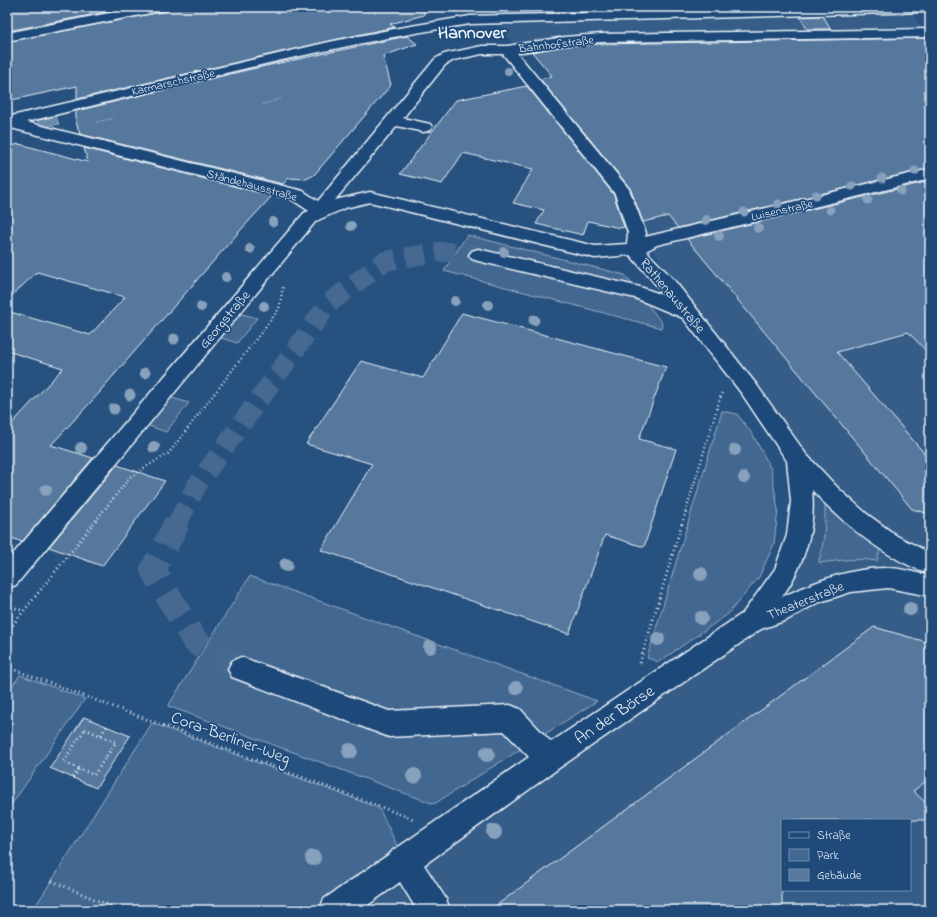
<svg xmlns="http://www.w3.org/2000/svg" width="937" height="917" font-family="'Indie Flower',sans-serif">
<style>
.built{fill:#355d88;fill-rule:evenodd}
.green{fill:#436891;stroke:#96acc4}
.water{fill:#6b8aaa;stroke:#9db3c9}
.building{fill:#57789d;stroke:#e8f1f8}
.lines{fill:none;stroke-linecap:round;stroke-linejoin:round}
.minor-tunnel-far1{stroke:#446991;stroke-width:20;stroke-dasharray:20 10;stroke-linecap:butt}
.minor-tunnel{stroke:#446991;stroke-width:26;stroke-dasharray:26 14;stroke-linecap:butt}
.minor-casing{stroke:#e8f1f8;stroke-width:3}
.path-far2{stroke:#e8f1f8;stroke-width:1.5;stroke-dasharray:0.5 2;stroke-linecap:butt}
.path-far1{stroke:#e8f1f8;stroke-width:2.5;stroke-dasharray:1 3;stroke-linecap:butt}
.path{stroke:#e8f1f8;stroke-width:3;stroke-dasharray:1 3.5;stroke-linecap:butt}
.minor{fill:#1f4a7a;fill-rule:evenodd}
.tree{fill:#88a1bc}
.labels{text-anchor:middle;stroke-width:3.5;stroke-linejoin:round;paint-order:stroke}
.far-street-label{font-size:12px;fill:#e8f1f8;stroke:#1f4a7a}
.street-label{font-size:14px;fill:#e8f1f8;stroke:#1f4a7a}
.near-street-label{font-size:17px;fill:#e8f1f8;stroke:#1f4a7a}
.far-town-label{font-size:18px;font-weight:bold;fill:#e8f1f8;stroke:#1f4a7a}
</style>
<rect width="100%" height="100%" fill="#27517f"/>
<filter id="ink" filterUnits="userSpaceOnUse"><feTurbulence type="fractalNoise" baseFrequency=".025" numOctaves="2"/><feDisplacementMap in="SourceGraphic" scale="8" xChannelSelector="R" yChannelSelector="G"/><feConvolveMatrix kernelMatrix="1 2 1 2 8 2 1 2 1" color-interpolation-filters="sRGB"/></filter>
<g filter="url(#ink)">
<path class="built" d="M503 7H912L914 17 921 27H928L930 29V910H335L752 621 785 574 798 460 693 320 623 194 613 195 536 96 551 93 540 79 552 76 531 51 512 43 504 32 502 24 507 19ZM782 820H910V890H782Z"/>
<path class="green" d="M467 235 625 275 662 323 661 328 444 271Z
M238 313 257 318 237 343 218 337Z
M169 397 189 403 166 432 146 425Z
M722 411 737 414 753 435 771 469 778 510 774 544 759 577 728 614 659 662 647 658Z
M826 503 880 550 877 561C858 558 840 560 820 563L819 561C825 538 825 527 825 504Z
M250 576 597 701 434 804 168 706Z
M20 675 85 699 7 811V693Z
M152 723 379 808 403 858 330 910H33Z"/>
<path class="water" d="M55 114 59 124 41 128 37 119Z"/>
<path class="building" d="M7 7H132L7 31Z
M169 7H423L424 15 390 24 395 27 329 41 77 99V86L7 101V42L166 11Z
M823 16 831 29H807L800 17Z
M407 36 417 44 383 56 391 85 314 175 306 179 289 178 283 184 80 134 76 122V111L247 70Z
M930 38V168L678 228 668 216 643 222 630 188 540 79 552 76 532 52 565 46 601 44Z
M527 86 614 195 624 227 620 228 588 221 583 235 536 224 544 210 513 203 533 169 463 153 442 184 400 174 456 100Z
M19 144 88 162 84 148 272 196 238 233 100 391H101L51 445 93 458 22 542 7 536V429L63 368 7 351V311L90 335 125 297 37 272 7 300V147Z
M930 181V355L908 332 837 352 930 460V514L912 509 687 239Z
M462 313 666 367 639 439 676 449 644 547 605 535 569 634 321 550 372 464 306 444 361 361 423 378Z
M117 465 165 481 102 566 49 547Z
M874 627 930 643V778L913 791 930 807V820H782V910H490Z
M84 717 130 736 96 788 50 768Z"/>
<g class="lines">
<path class="minor-tunnel-far1" d="M177 524 197 485 329 303 385 261 438 252H463L478 255"/>
<path class="minor-tunnel" d="M177 523 153 570 194 640 213 655 241 669"/>
<g class="minor-casing">
<path id="minor" d="M140 7H168L166 10 161 11 7 41V33Z
M813 7H930V12L470 24C320 47 173 86 26 122L303 191 318 201 435 59 444 54 482 46H507L565 37 601 34 930 29V37L601 42 565 45 517 53 629 189 646 233 645 237 930 169V179L657 245 646 251 674 280 756 384 806 454 838 488 867 514 897 536 930 553V574C884 558 845 525 812 490 816 528 804 566 782 597 813 582 853 567 888 568 901 568 916 573 930 576V596L888 588 851 592 817 603 787 620 761 629 559 768 424 865 446 899 450 910H417L400 882 361 910H320L324 899 391 853 393 850 400 846 529 757 504 731 389 737 232 677 228 669 232 661 241 657 389 711 510 705 520 709 551 742 743 613 775 569 787 535 791 501 787 461 742 394 683 318 635 298 478 261 472 259 469 255 472 251 478 249 640 287 666 296 630 255 595 258 370 202 345 208 316 221 16 585 7 588V561L304 213 309 211 291 199 7 127V117L329 42 399 28 470 16ZM482 54H503L615 194 628 233 627 244 595 246 370 192 335 200 397 126 424 132 430 130 432 127 430 124 403 118 445 65 454 60Z"/>
</g>
<path class="path-far2" d="M263 104 281 99
M96 122 115 118"/>
<path class="path-far1" d="M93 524 131 476 169 453 279 309 283 287
M682 524 722 392"/>
<path class="path" d="M7 605 24 611
M7 632 94 523
M640 663 682 523
M7 667 413 819
M85 729 116 742 94 775 63 762Z
M101 735 107 726
M73 778 79 769
M52 881 120 910"/>
<use href="#minor" class="minor"/>
</g>
<g class="tree">
<circle cx="508" cy="71" r="4"/>
<circle cx="915" cy="171" r="4.5"/>
<circle cx="882" cy="178" r="4.5"/>
<circle cx="852" cy="186" r="4.5"/>
<circle cx="901" cy="191" r="4.5"/>
<circle cx="816" cy="195" r="4.5"/>
<circle cx="868" cy="200" r="4.5"/>
<circle cx="778" cy="204" r="4.5"/>
<circle cx="830" cy="210" r="4.5"/>
<circle cx="744" cy="212" r="4.5"/>
<circle cx="706" cy="220" r="5"/>
<circle cx="273" cy="222" r="5"/>
<circle cx="351" cy="226" r="5"/>
<circle cx="758" cy="228" r="5"/>
<circle cx="719" cy="236" r="5"/>
<circle cx="250" cy="249" r="5"/>
<circle cx="504" cy="252" r="5"/>
<circle cx="226" cy="277" r="5"/>
<circle cx="455" cy="301" r="5"/>
<circle cx="488" cy="305" r="5"/>
<circle cx="264" cy="306" r="5"/>
<circle cx="201" cy="307" r="5"/>
<circle cx="534" cy="320" r="5.5"/>
<circle cx="174" cy="339" r="5.5"/>
<circle cx="145" cy="373" r="5.5"/>
<circle cx="130" cy="395" r="5.5"/>
<circle cx="114" cy="409" r="5.5"/>
<circle cx="154" cy="447" r="6"/>
<circle cx="81" cy="448" r="6"/>
<circle cx="735" cy="450" r="6"/>
<circle cx="744" cy="478" r="6"/>
<circle cx="46" cy="490" r="6"/>
<circle cx="286" cy="565" r="7"/>
<circle cx="701" cy="574" r="7"/>
<circle cx="910" cy="609" r="7"/>
<circle cx="701" cy="618" r="7"/>
<circle cx="658" cy="639" r="7"/>
<circle cx="430" cy="647" r="7"/>
<circle cx="516" cy="688" r="7"/>
<circle cx="350" cy="751" r="8"/>
<circle cx="487" cy="754" r="8"/>
<circle cx="414" cy="776" r="8"/>
<circle cx="494" cy="832" r="8"/>
<circle cx="313" cy="858" r="8"/>
</g>
</g>
<g class="labels">
<g class="far-street-label">
<text transform="translate(556 44) rotate(-7)" y="4">Bahnhofstraße</text>
<text transform="translate(173 82) rotate(-13)" y="4">Karmarschstraße</text>
<text transform="translate(252 185) rotate(15)" y="4">Ständehausstraße</text>
<text transform="translate(782 210) rotate(-13)" y="4">Luisenstraße</text>
</g>
<g class="street-label">
<text transform="translate(673 295) rotate(50)" y="5">Rathenaustraße</text>
<text transform="translate(224 319) rotate(-50)" y="5">Georgstraße</text>
<text transform="translate(805 600) rotate(-22)" y="5">Theaterstraße</text>
</g>
<g class="near-street-label">
<text transform="translate(614 714) rotate(-34)" y="6">An der Börse</text>
<text transform="translate(231 737) rotate(20)" y="6">Cora-Berliner-Weg</text>
</g>
<g class="far-town-label">
<text x="472" y="38">Hannover</text>
</g>
</g>
<rect width="937" height="917" fill="none" stroke="#1f4a7a" stroke-width="24"/>
<rect x="12" y="12" width="913" height="893" fill="none" stroke="#e8f1f8" stroke-width="1.5" filter="url(#ink)"/>
<rect x="781" y="819" width="130" height="72" fill="#1f4a7a" stroke="#6f8dac"/>
<rect x="789" y="832" width="20" height="6" fill="#1f4a7a" stroke="#6f8dac"/>
<text x="817" y="839" font-size="12" fill="#e8f1f8">Straße</text>
<rect x="789" y="849" width="20" height="12" fill="#436891" stroke="#6f8dac"/>
<text x="817" y="859" font-size="12" fill="#e8f1f8">Park</text>
<rect x="789" y="869" width="20" height="12" fill="#57789d" stroke="#6f8dac"/>
<text x="817" y="879" font-size="12" fill="#e8f1f8">Gebäude</text>
</svg>
